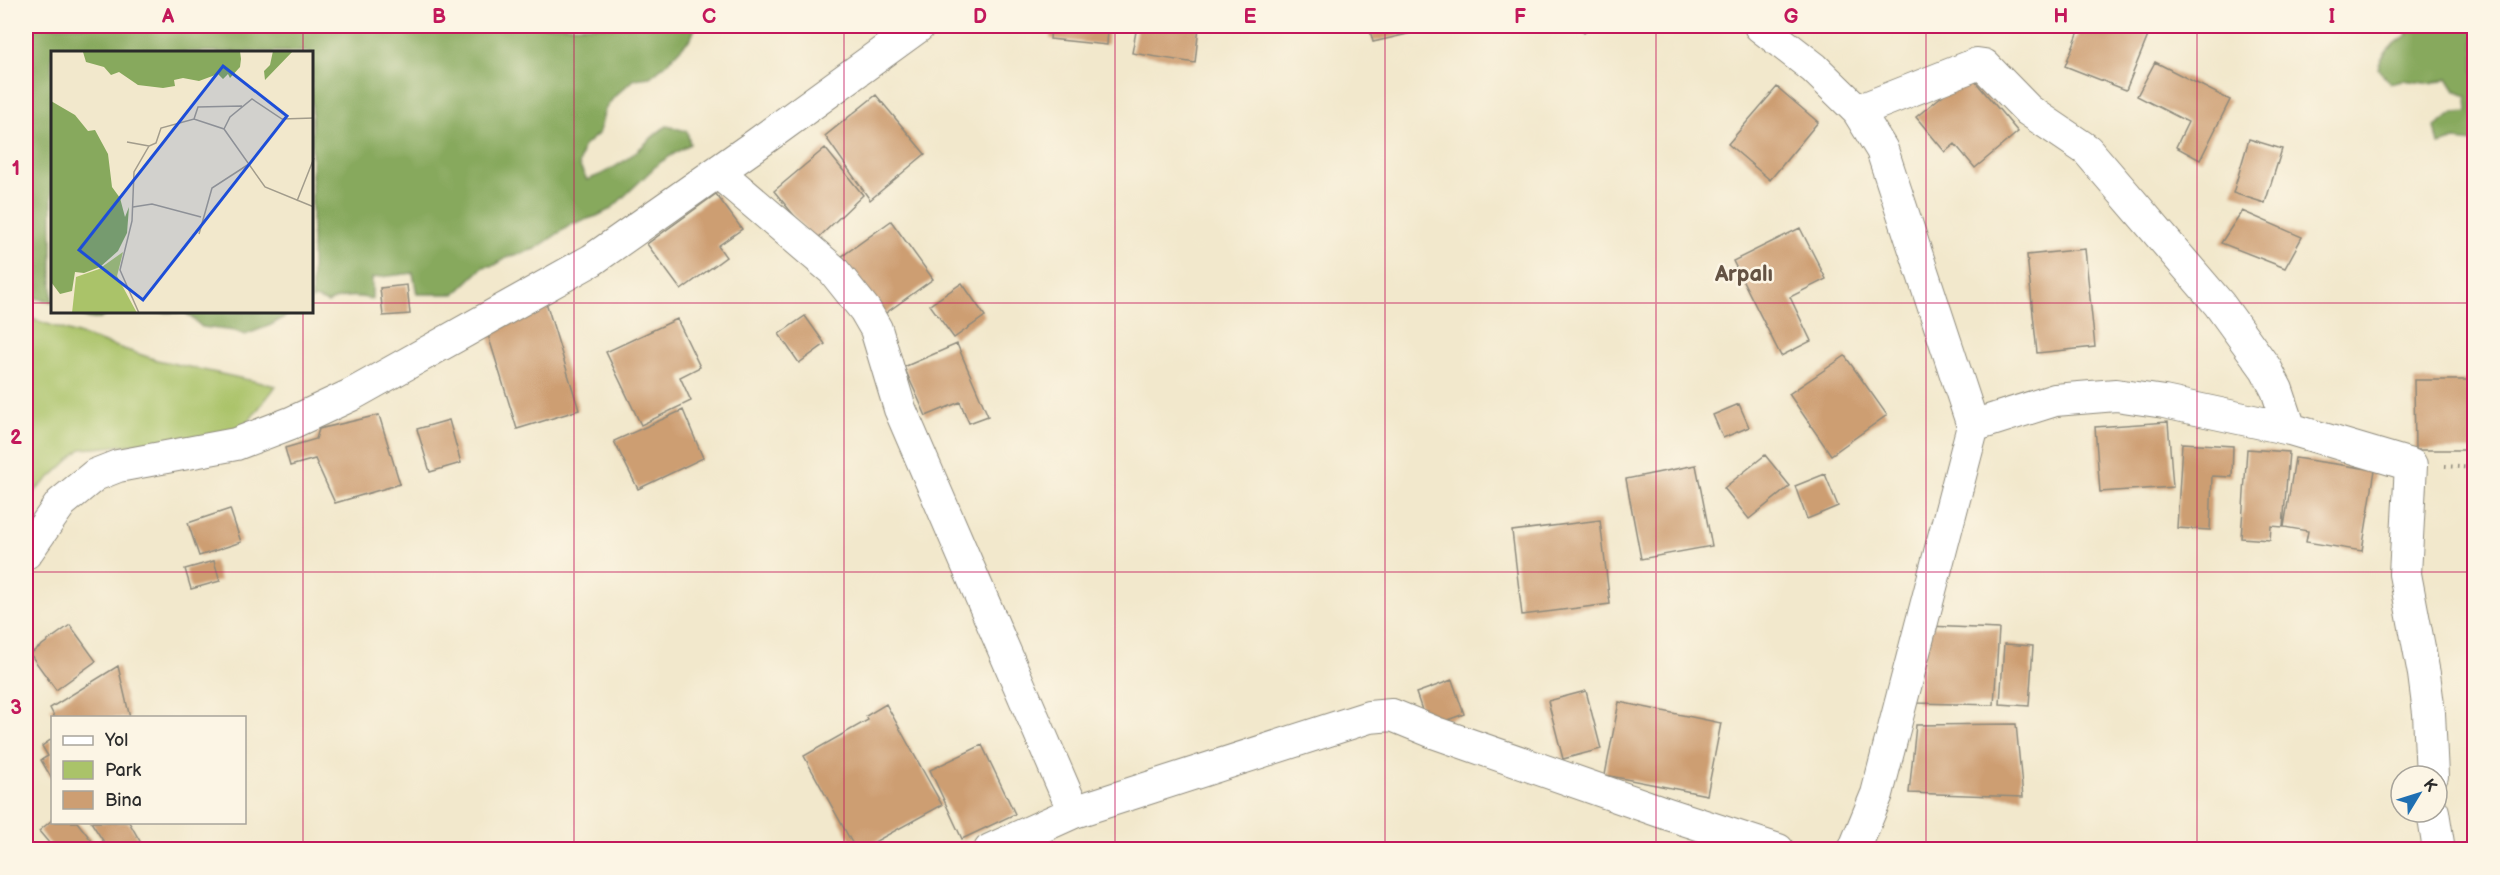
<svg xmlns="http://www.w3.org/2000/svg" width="2500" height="875" font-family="'Balsamiq Sans',sans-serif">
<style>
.green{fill:#aac369;stroke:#6a774a;stroke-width:1.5}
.forest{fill:#87a95d;stroke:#596a44;stroke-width:1.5}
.building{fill:#cd9e72}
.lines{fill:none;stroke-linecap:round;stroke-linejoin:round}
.minor-casing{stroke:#8e8a7c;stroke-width:34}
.path{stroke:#8e8a7c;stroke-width:4;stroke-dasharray:1.5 4.5;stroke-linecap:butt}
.minor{stroke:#fff;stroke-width:32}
.grid{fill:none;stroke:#c2185b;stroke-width:1.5;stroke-opacity:0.55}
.labels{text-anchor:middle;stroke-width:5;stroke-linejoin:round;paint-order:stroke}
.quarter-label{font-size:22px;font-weight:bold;fill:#645344;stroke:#fcf5e5}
.inset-road{fill:none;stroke:#a29c8c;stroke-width:1.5}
.view{fill:#1d4ed8;fill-opacity:0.15;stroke:#1d4ed8;stroke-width:3}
.inset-edge{fill:none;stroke:#2b2b2b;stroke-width:3}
.neatline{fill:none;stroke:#c2185b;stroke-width:2}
.grid-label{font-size:20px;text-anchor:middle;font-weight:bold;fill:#c2185b}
</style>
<rect width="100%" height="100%" fill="#fcf5e5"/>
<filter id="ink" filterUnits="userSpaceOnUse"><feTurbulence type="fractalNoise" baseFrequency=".0167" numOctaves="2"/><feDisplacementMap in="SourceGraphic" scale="12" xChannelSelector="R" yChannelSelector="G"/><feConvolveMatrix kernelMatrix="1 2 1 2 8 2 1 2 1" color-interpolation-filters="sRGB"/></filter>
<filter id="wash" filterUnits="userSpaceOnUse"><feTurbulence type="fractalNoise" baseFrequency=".008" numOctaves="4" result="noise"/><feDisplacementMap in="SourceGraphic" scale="24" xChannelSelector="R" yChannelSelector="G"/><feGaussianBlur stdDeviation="1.35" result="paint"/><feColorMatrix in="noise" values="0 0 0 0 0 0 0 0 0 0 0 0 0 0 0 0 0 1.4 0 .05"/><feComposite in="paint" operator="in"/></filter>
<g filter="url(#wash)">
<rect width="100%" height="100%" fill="#f2e8cc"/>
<path class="green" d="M26 317 157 360 276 386 237 436 81 449 32 494 26 510Z"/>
<path class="forest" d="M26 26H696L691 38 666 64 650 77 634 79 614 97 605 109 599 133 583 147 579 165 587 180C604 174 623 163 637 151 648 142 655 133 667 126L687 131 690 144 659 163 611 209 597 216 572 224 535 249 508 257 495 265 483 267 455 294H417L413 273 372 278V299C356 295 341 295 328 303L315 298 312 300V52H52V303L26 295Z
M2404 26H2474V142L2455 140 2439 145 2435 127 2454 113 2468 112 2467 97 2456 91 2448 78 2431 84 2403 80 2390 83 2378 68C2383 51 2393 45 2407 35Z
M76 312H184L114 313 96 319 86 318Z
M185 312H293L271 325 245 335 235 331 202 327Z"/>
<g id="blocks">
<path class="building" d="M1051 26H1108L1107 45 1050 39Z
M1137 26H1199L1195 63 1132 53Z
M1369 26H1428L1429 29 1373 42Z
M1578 26H1593L1584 33Z
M2081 26H2152L2126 90 2065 66Z
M2155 62 2230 100 2200 160 2176 147 2188 122 2137 96Z
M1969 74 2018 132 1975 168 1955 144 1945 152 1916 117Z
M1777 87 1818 122 1770 180 1728 144Z
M876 95 925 154 870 200 825 136Z
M2249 139 2282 149 2265 203 2233 193Z
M825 148 863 195 815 241 774 191Z
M716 194 742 229 718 246 726 257 681 290 647 244Z
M2242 211 2302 237 2285 268 2221 243Z
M891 221 933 279 883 315 841 257Z
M1800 228 1826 279 1790 297 1811 341 1781 356 1733 261Z
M2085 249 2095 347 2037 353 2027 255Z
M962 283 985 316 954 338 930 305Z
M407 285 410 314 383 316 380 288Z
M546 302 579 410 517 429 484 322Z
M805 316 825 344 799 363 779 334Z
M677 319 700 367 680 377 691 401 641 425 606 352Z
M957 344 988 416 969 423 960 402 926 416 904 367Z
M1845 356 1887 415 1831 455 1789 394Z
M2414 380H2474V450H2415Z
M1739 404 1749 427 1723 438 1713 415Z
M683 410 703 458 638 489 614 441Z
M379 415 400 484 335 503 315 459 290 466 285 448 316 439 319 429Z
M449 420 461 463 430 472 417 429Z
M2168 422 2173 487 2100 492 2095 427Z
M2182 443 2233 446 2232 477 2212 476 2210 530 2177 528Z
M2247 449 2289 452 2283 527 2271 526 2270 540 2241 538Z
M1765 455 1790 486 1749 519 1724 488Z
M2295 458 2375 470 2362 551 2306 542 2308 531 2284 527Z
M1696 465 1712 546 1641 559 1626 479Z
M1825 474 1838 506 1807 519 1795 486Z
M230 509 241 542 199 556 188 523Z
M1600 520 1610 604 1522 615 1512 531Z
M214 561 220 581 191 589 185 569Z
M70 625 96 661 56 690 30 654Z
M1928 626 1999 629 1994 705 1917 703Z
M2004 644 2033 646 2029 706 2000 704Z
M118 666 130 718H55L50 708Z
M1452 680 1464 714 1428 727 1416 693Z
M1586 691 1601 749 1563 759 1548 701Z
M1619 702 1721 723 1707 795 1605 775Z
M886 704 942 805 860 850H856L804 756 868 720 866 716Z
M2016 724 2023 797 1909 793 1916 725Z
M52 739V779L41 760 48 756 42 746Z
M982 745 1015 814 962 839 930 770Z
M52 820V822H77L99 850H55L39 831Z
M91 822H129L145 850H109Z"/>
</g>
</g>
<g filter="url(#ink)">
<use href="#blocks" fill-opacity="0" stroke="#8e8a7c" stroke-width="1.5"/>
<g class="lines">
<g class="minor-casing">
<path id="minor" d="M1760 26 1814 68 1858 111 1882 150 1973 426 1877 794 1854 850
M1858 111 1977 64 1984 65 2028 110 2087 150 2219 304 2266 369 2277 390 2290 429
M718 172 833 270 865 310 876 329 900 409 1074 812
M1973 426 2055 400 2116 395 2164 402 2290 429 2411 465 2405 574 2424 674 2429 713 2432 776
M26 553 61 503 95 475 118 466 236 444 291 423 351 395 592 260 750 149 919 26
M2433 812 2439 850
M990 850 1074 812 1369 717 1392 715 1436 733 1668 814 1778 850"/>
</g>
<path class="path" d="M2445 466 2474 468"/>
<use href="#minor" class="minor"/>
</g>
</g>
<path class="grid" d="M303 26V52M574 26V850M844 26V850M1115 26V850M1385 26V850M1656 26V850M1926 26V850M2197 26V850M26 303H52M312 303H2474M303 312V850M26 572H2474"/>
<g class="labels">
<g class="quarter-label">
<text x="1744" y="281">Arpalı</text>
</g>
</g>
<g transform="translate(51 51)">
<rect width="262" height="262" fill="#f2e8cc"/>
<path d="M72 201 66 225 86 262H21L25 226 48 218Z" fill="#aac369"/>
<path d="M222 0H242L214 29 213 20 219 14ZM32 1 189 0 190 8 189 16 179 27 177 23 172 28 167 23 148 30 132 27 123 29 124 35 112 37 87 34 68 21 60 24 53 16 35 11ZM0 50 24 64 37 80 44 79 57 103 61 136 69 147 74 166 78 156 76 182 67 200 49 216 33 222 24 221 21 240 9 243 0 231Z" fill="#87a95d"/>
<path class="inset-road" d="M143 68 147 56 191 55M173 78 179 66 201 48 231 68 263 67M76 91 98 95M246 150 263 107M82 156 101 153 150 166M148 183 161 137 198 113M88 262 69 219 81 170 83 121 98 95 105 92 110 77 143 68 173 78 214 136 263 156"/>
<path class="view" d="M172 15 236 65 92 249 28 199Z"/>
<rect width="262" height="262" class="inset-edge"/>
</g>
<rect width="2500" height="875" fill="none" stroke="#fcf5e5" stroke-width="66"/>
<rect x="51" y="716" width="195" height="108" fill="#fcf5e5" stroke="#a8a49b" stroke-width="1.5"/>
<rect x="63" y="736" width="30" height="9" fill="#ffffff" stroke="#a8a49b" stroke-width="1.5"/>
<text x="105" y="746" font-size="18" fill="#2b2b2b">Yol</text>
<rect x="63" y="761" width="30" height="18" fill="#aac369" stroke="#a8a49b" stroke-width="1.5"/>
<text x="105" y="776" font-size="18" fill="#2b2b2b">Park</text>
<rect x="63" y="791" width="30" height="18" fill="#cd9e72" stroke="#a8a49b" stroke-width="1.5"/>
<text x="105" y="806" font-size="18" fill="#2b2b2b">Bina</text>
<g transform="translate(2419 794) rotate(52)"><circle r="28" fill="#fcf5e5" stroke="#a8a49b" stroke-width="1.5"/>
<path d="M0-4.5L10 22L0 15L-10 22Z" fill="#1f6fb2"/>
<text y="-9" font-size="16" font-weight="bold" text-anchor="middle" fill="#2b2b2b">K</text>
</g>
<rect x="33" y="33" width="2434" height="809" class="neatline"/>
<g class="grid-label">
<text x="168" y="23">A</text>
<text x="439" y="23">B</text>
<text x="709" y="23">C</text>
<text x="980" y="23">D</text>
<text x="1250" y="23">E</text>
<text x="1520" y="23">F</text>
<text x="1791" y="23">G</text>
<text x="2061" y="23">H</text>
<text x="2332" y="23">I</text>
<text x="16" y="175">1</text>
<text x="16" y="444">2</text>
<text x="16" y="714">3</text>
</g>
</svg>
